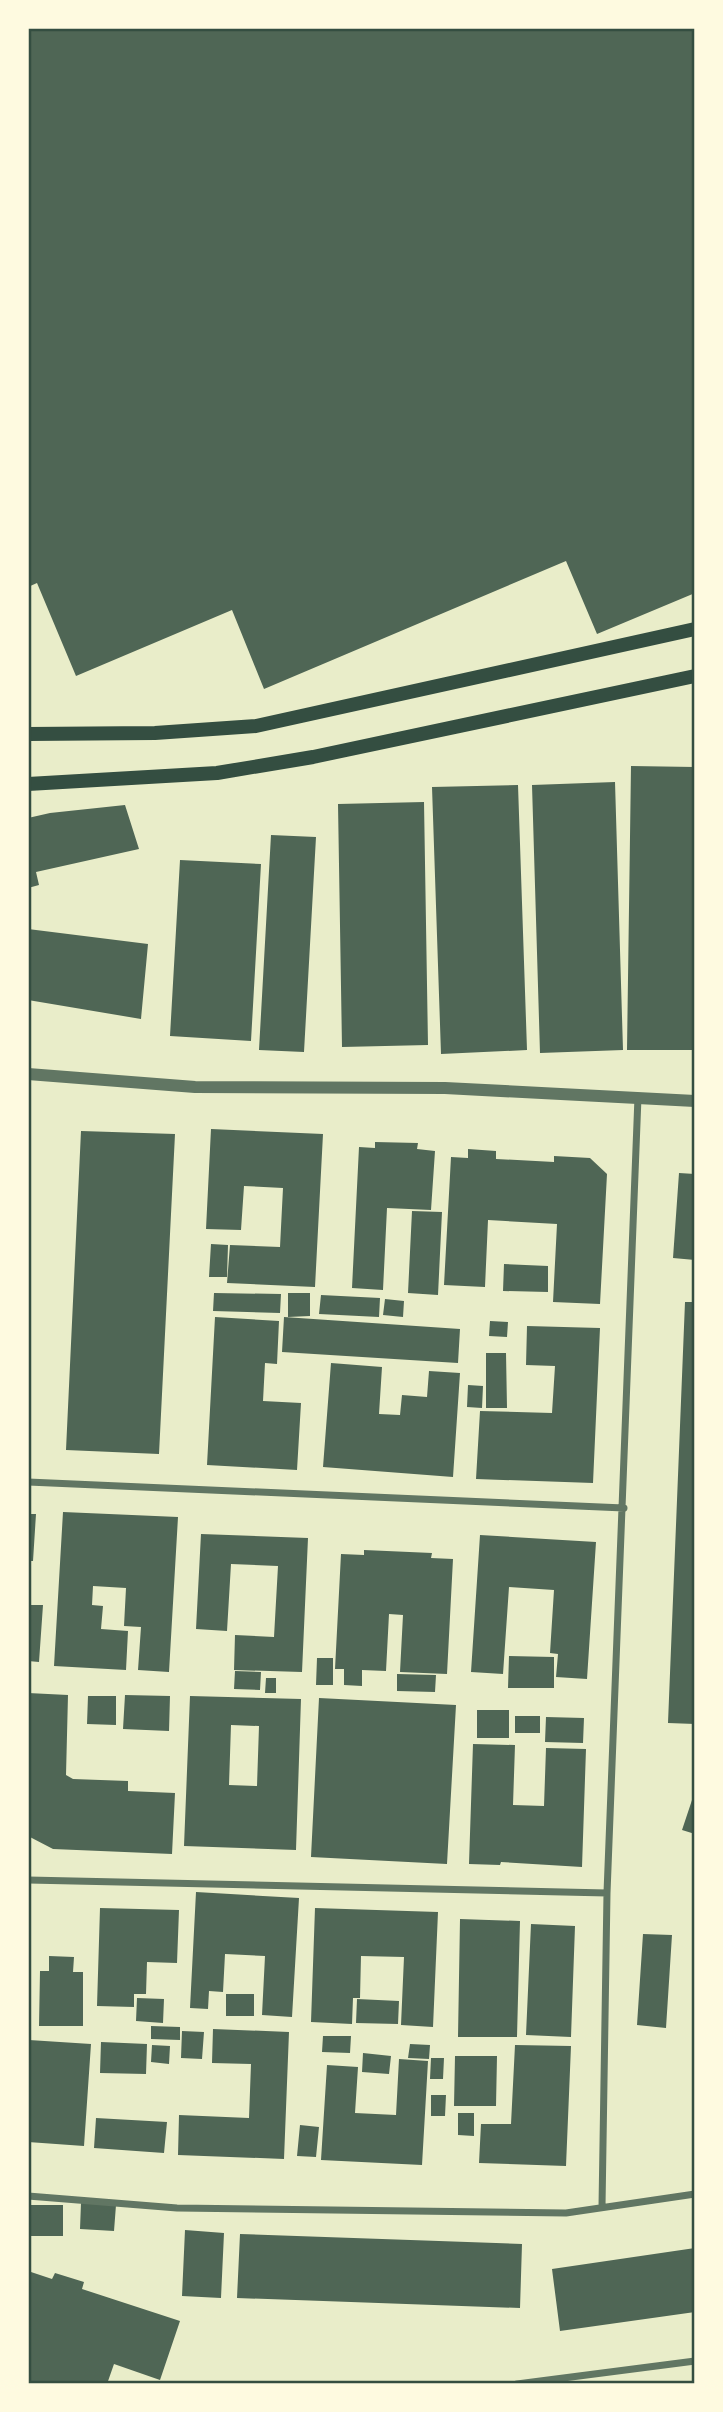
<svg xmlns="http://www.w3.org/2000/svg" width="723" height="2412" font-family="Helvetica,sans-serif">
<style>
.building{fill:#4f6655;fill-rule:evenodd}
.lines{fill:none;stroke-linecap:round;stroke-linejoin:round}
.minor{stroke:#617663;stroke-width:7}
.tertiary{stroke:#617663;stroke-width:12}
.secondary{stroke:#344e41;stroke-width:14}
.neatline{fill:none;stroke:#344e41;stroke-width:2.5}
</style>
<rect width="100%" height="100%" fill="#e9edc9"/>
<path class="building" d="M28 28H695V593L597 634 566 561 264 689 232 610 76 676 37 583 28 587Z
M631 766 695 767V1050H627Z
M615 782 623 1050 540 1053 532 785Z
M518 785 527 1050 441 1054 432 787Z
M424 802 428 1045 342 1047 338 804Z
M125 805 139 849 36 872 39 885 28 888V818L50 813Z
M271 835 316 837 304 1052 259 1050Z
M180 860 261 864 251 1041 170 1036Z
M28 929 148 944 141 1019 28 1000Z
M211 1129 323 1134 315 1287 227 1283 230 1245 280 1247 283 1188 244 1186 241 1230 206 1229Z
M81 1131 175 1134 159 1454 66 1450Z
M375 1142 418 1143 417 1149 435 1151 431 1210 387 1208 383 1290 352 1288 359 1147 375 1148Z
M468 1149 496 1151V1159L554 1162V1156L590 1158 607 1174 600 1304 553 1302 557 1224 488 1220 485 1287 444 1285 451 1157 468 1158Z
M679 1173 695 1174V1260L673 1258Z
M412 1211 442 1212 438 1295 408 1293Z
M211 1244 228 1245 227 1277H209Z
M504 1264 548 1266V1292L503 1291Z
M214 1293 281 1294 280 1313 213 1311Z
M288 1293H310V1316L288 1317Z
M321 1295 380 1298 379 1317 319 1314Z
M385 1299 404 1301 403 1317 383 1315Z
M685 1302H695V1724L668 1723Z
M215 1317 279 1321 277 1364 265 1363 263 1401 301 1403 297 1470 207 1465Z
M284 1317 460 1329 458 1363 282 1352Z
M490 1321 508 1322 507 1337 489 1336Z
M527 1326 600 1328 593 1483 476 1479 480 1411 552 1413 555 1366 526 1365Z
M486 1353H506L507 1408H486Z
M331 1363 382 1367 379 1414 400 1415 402 1395 427 1397 429 1371 460 1373 453 1477 323 1467Z
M468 1385 483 1386 482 1408 467 1407Z
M63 1512 178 1517 169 1672 138 1670 141 1627 124 1626 126 1588 93 1586 92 1605 103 1606 101 1629 128 1631 126 1670 54 1666Z
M28 1514H36L33 1561H28Z
M201 1534 308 1538 302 1672 234 1670 235 1635 274 1637 278 1566 231 1564 227 1631 196 1629Z
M480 1535 596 1542 587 1679 556 1677 558 1654 550 1653 554 1590 509 1587 503 1674 471 1672Z
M364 1550 432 1553 431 1558 453 1559 447 1674 400 1672 403 1615 389 1614 386 1671 362 1670V1686L344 1685V1669H335L341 1554 364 1555Z
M28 1605H43L39 1662 28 1661Z
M509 1656 554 1657V1688H508Z
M317 1658H333V1685H316Z
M235 1671 261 1672 260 1690 234 1689Z
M397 1674 436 1675 435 1692 397 1691Z
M266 1678H276V1693H265Z
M28 1693 68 1695 66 1775 73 1779 128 1781V1791L175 1793 172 1854 53 1849 28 1836Z
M125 1695 170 1696 169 1731 123 1729Z
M88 1696H116V1725L87 1724Z
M190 1696 301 1699 296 1850 184 1846ZM231 1725 259 1726 257 1786 229 1785Z
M319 1698 456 1705 447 1864 311 1857Z
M477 1710H509V1738H477Z
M515 1716H540V1733H515Z
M546 1717 584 1718 583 1743 545 1742Z
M473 1744 515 1745 513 1805 544 1806 546 1748 586 1749 582 1867 501 1862 500 1865 469 1864Z
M695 1791V1834L682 1830Z
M196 1892 299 1898 292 2017 262 2015 265 1956 225 1954 223 1992 209 1991 208 2009 190 2008Z
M100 1908 179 1910 177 1963 147 1962 146 1994H134V2007L97 2006Z
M315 1908 438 1912 433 2027 401 2025 404 1957 361 1956 360 1998H353L352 2024 311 2022Z
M460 1919 520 1921 517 2037H458Z
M531 1924 575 1926 571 2037 526 2035Z
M643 1934 672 1935 666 2028 637 2025Z
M49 1956 74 1957 73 1972H83V2026H39L40 1971H49Z
M226 1994H254V2016H226Z
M137 1998 164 1999 163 2023 136 2021Z
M357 1999 399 2001 398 2024 356 2023Z
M151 2026 180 2027V2040L151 2039Z
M213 2029 289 2032 284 2159 178 2155 179 2115 249 2118 251 2064 212 2063Z
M182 2031 204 2032 202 2059 181 2058Z
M323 2036H351L350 2053 322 2052Z
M29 2040 91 2044 84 2146 28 2142Z
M101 2042 147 2044 146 2074 100 2073Z
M410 2044 430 2045 429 2059 408 2058Z
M152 2045 170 2046 169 2064 151 2062Z
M515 2045 571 2046 566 2166 479 2163 481 2124H511Z
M363 2053 391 2056 389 2074 362 2072Z
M455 2056H497L496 2106H454Z
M431 2058H444L443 2079H430Z
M399 2059 428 2061 422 2165 321 2160 327 2065 358 2067 355 2113 396 2115Z
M431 2095H446L445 2116H431Z
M458 2113H474V2136L458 2135Z
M96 2118 167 2122 164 2153 94 2148Z
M300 2125 319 2127 316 2157 297 2156Z
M81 2203 116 2205 114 2231 80 2229Z
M28 2205H63V2236H28Z
M185 2230 224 2233 221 2298 182 2296Z
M240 2234 522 2244 520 2308 237 2298Z
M695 2248V2312L560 2331 552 2269Z
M28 2271 52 2279 55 2273 84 2282 82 2289 180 2321 160 2380 114 2364 107 2384H28Z"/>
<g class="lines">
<path class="minor" d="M28 1482 624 1508
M28 1880 607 1893
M28 2196 177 2208 566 2213 695 2194
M602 2207 607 1893 638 1097
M517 2384 695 2361"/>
<path class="tertiary" d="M28 1074 195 1087 445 1088 695 1101"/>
<path class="secondary" d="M28 734 155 733 256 726 695 629
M28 784 217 773 313 757 695 676"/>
</g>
<rect width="723" height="2412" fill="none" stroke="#fefae0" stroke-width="60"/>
<rect x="30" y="30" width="663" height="2352" class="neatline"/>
</svg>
